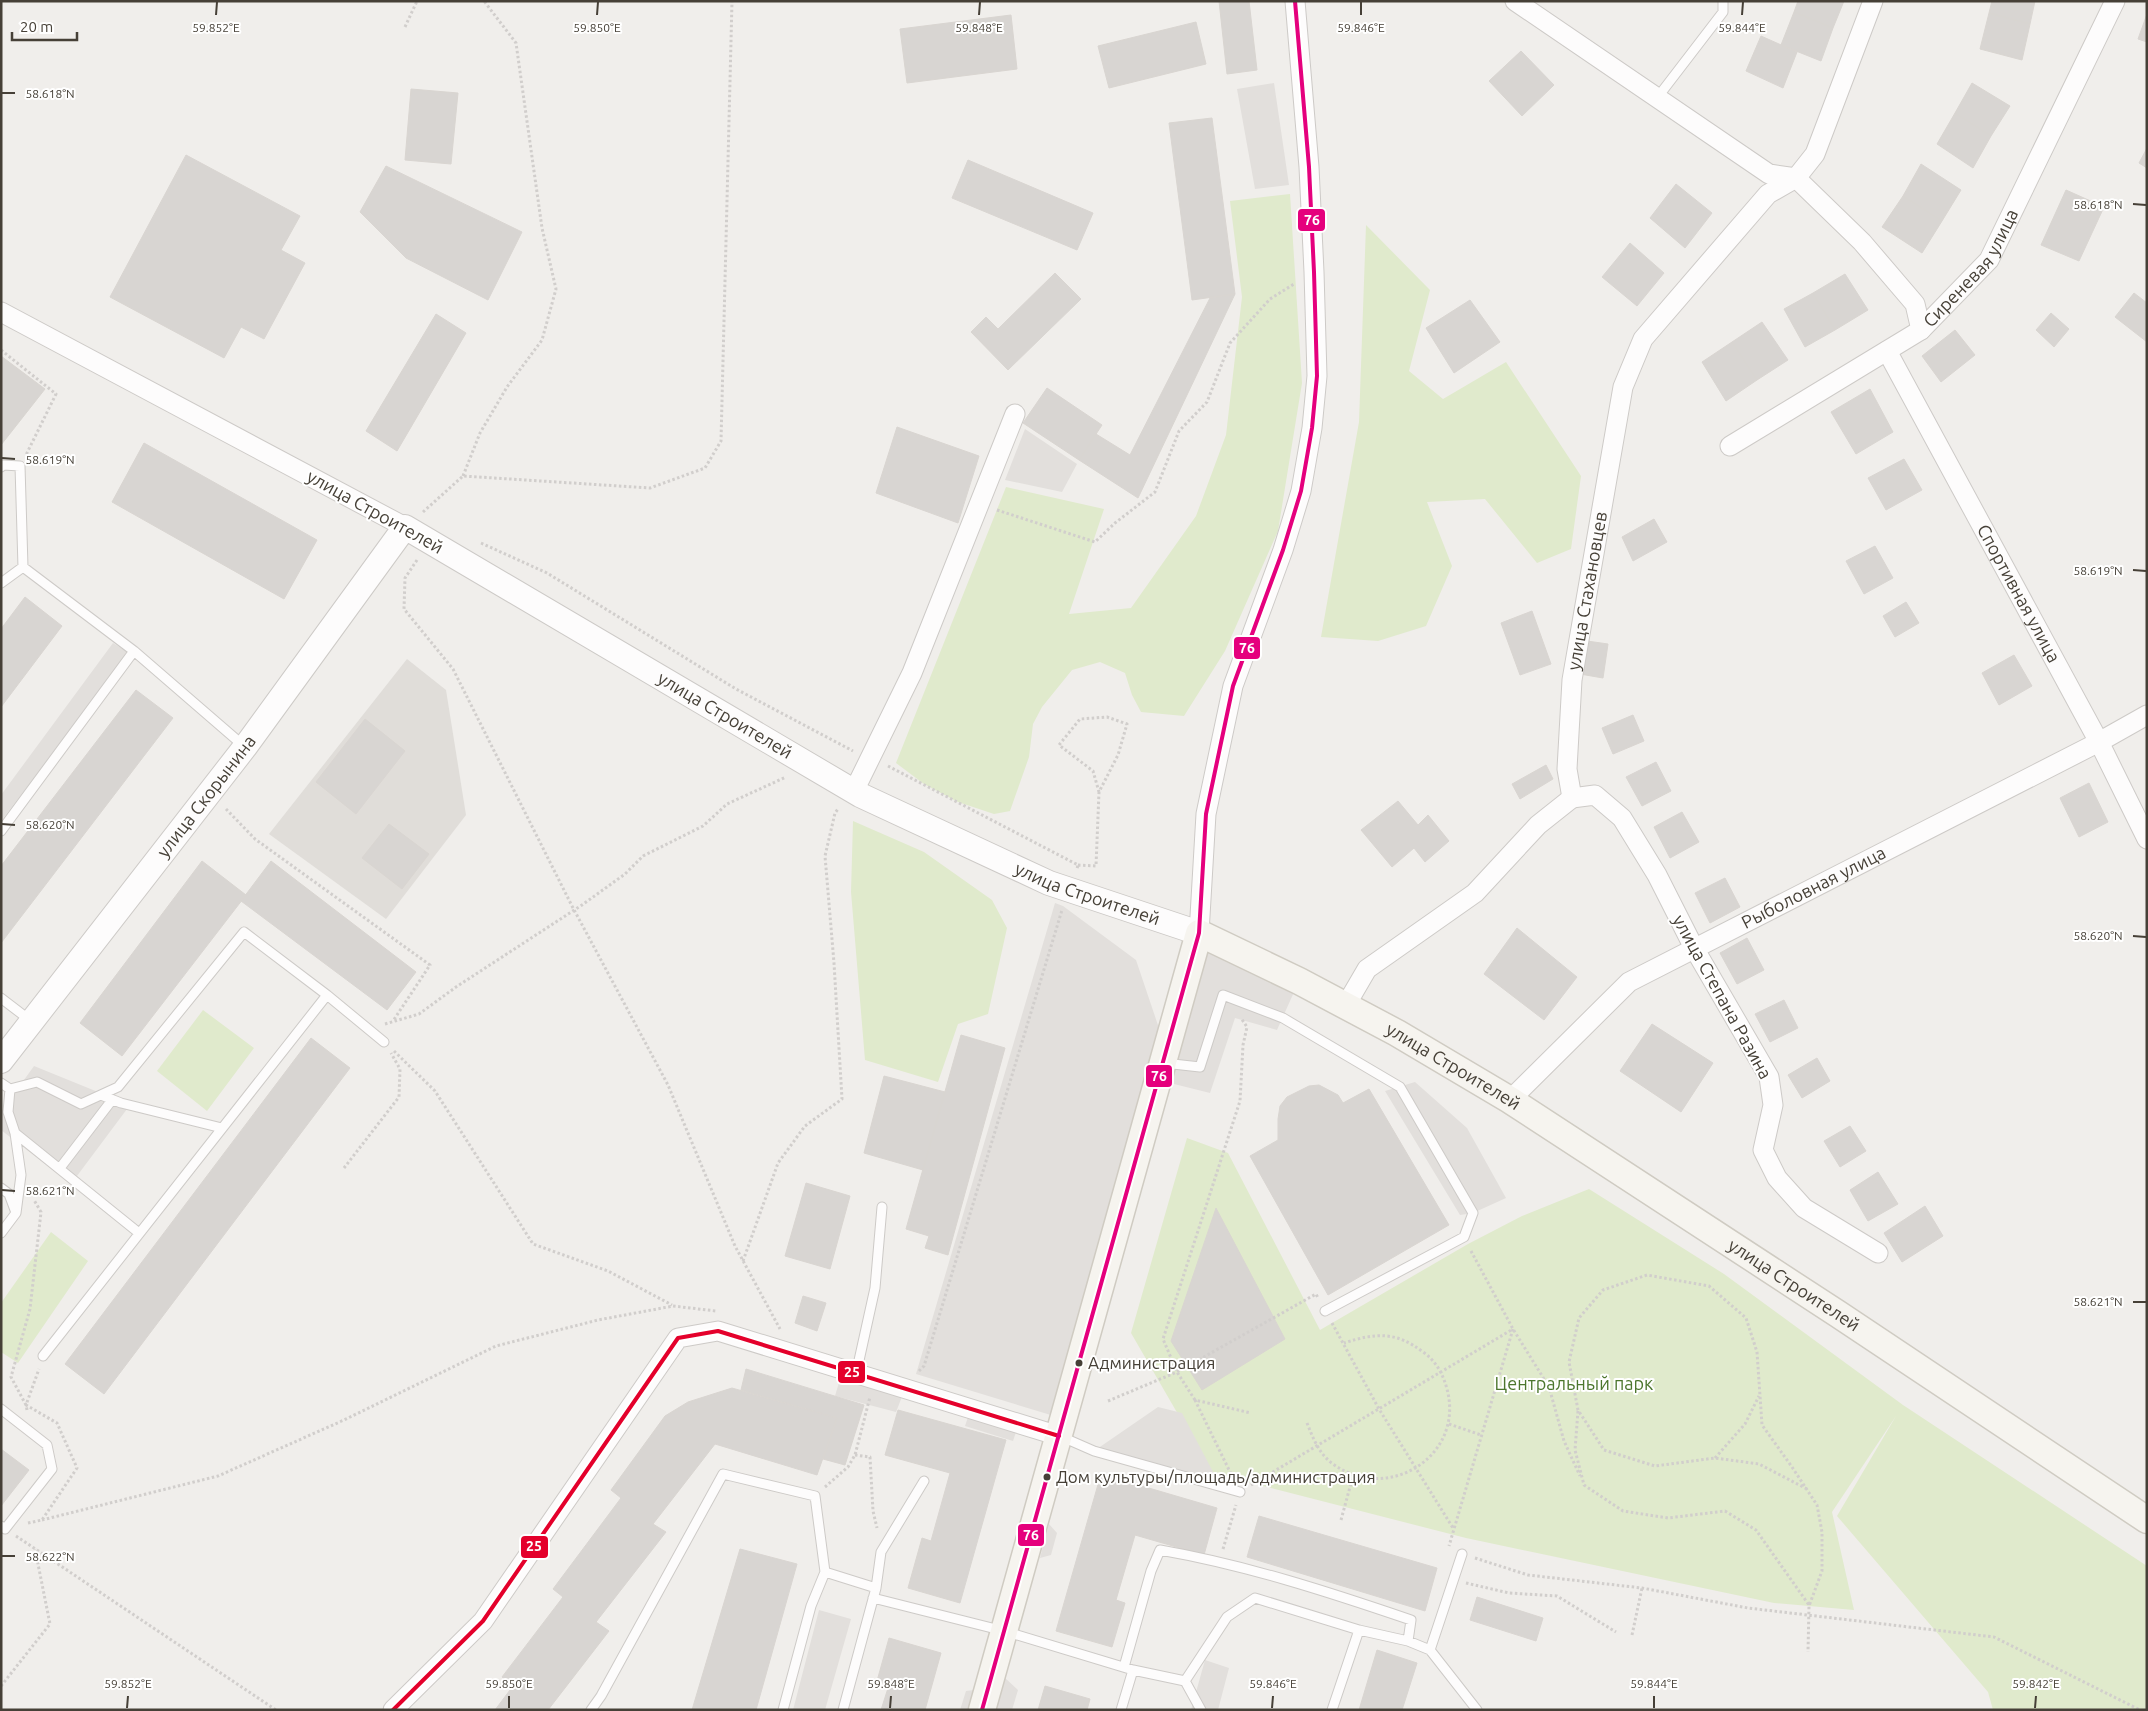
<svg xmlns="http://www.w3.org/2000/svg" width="2148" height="1711" font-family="Ubuntu,sans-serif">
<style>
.industrial{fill:#e0ddd9}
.green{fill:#e0eacc}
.parking{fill:#e2dfdc}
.building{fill:#d8d5d2;stroke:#d9d5d1}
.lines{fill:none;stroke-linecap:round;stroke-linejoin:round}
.service-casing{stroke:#cdcac7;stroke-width:11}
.minor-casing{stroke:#cdcac7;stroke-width:21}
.tertiary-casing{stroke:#cdcac7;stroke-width:26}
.secondary-casing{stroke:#cfcbc2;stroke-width:29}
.path{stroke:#d1cecc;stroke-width:3;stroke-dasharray:2.5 2.5;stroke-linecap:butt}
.service{stroke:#fdfcfc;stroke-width:9}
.minor{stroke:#fdfcfc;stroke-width:19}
.tertiary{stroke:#fdfcfc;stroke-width:24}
.secondary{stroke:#f6f4ef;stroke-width:26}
.bus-1-casing{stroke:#fff;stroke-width:8}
.bus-2-casing{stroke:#fff;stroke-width:8}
.bus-1{stroke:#e4002b;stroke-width:4}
.bus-2{stroke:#e5007d;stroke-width:4}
.ticks{fill:none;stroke:#464037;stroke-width:2}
.bus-dot{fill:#464037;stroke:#fff;stroke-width:2}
.labels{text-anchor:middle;stroke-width:4;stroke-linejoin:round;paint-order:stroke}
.bus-label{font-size:17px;fill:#464037;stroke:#fff;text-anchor:start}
.street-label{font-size:18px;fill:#464037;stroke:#fff}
.park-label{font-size:18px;fill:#4c762d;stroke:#fff}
.ticks-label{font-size:12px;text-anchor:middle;fill:#464037;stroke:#fff;stroke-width:4;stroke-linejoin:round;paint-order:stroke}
.line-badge{stroke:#fff;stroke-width:2}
.badge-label{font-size:14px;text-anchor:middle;font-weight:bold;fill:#fff}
</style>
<rect width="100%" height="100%" fill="#f0eeeb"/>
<path class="industrial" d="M407 659 446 690 466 815 386 919 269 834Z"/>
<path class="green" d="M1290 194 1302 383 1278 531 1225 651 1184 716 1141 712 1132 695 1125 673 1100 662 1072 670 1042 707 1033 724 1029 757 1010 811 994 814 958 802 924 784 896 763 1006 487 1104 509 1069 614 1131 608 1196 516 1226 435 1242 297 1230 201Z
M1366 225 1430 290 1409 371 1443 399 1506 362 1581 476 1571 549 1537 563 1485 499 1427 502 1452 566 1426 626 1378 641 1321 637 1359 422Z
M853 821 924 852 992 900 1007 928 988 1014 958 1024 938 1082 865 1060 851 892Z
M203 1010 254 1048 207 1111 157 1071Z
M1187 1138 1228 1153 1320 1330 1468 1244 1522 1216 1589 1189 1724 1274 1903 1405 2147 1566V1710H1993L1988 1692 1837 1516 1896 1416 1832 1512 1854 1610 1774 1603 1466 1538 1212 1473 1131 1333Z
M51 1232 88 1261 18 1363 1 1352V1303Z"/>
<path class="parking" d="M1274 83 1289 185 1255 189 1237 89Z
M1025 429 1077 464 1062 492 1005 480Z
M113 643 129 653 1 821V795Z
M1055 903 1063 906 1136 960 1166 1049 1199 933 1299 981 1277 1030 1235 1018 1210 1093 1158 1080 1064 1419 916 1374Z
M34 1066 130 1105 71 1184 1 1130V1112Z
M1415 1082 1467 1128 1506 1198 1473 1213 1460 1215 1385 1091Z
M843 1369 905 1389 896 1412 835 1396Z
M1158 1407 1182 1413 1221 1487 1094 1451Z
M971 1408 1019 1423 1013 1441 965 1426Z
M1049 1524 1057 1533 1051 1555 1040 1558Z
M819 1610 851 1619 825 1710H793Z
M1205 1660 1229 1668 1218 1710H1191Z
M1004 1677 1018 1690 1012 1710H995Z
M982 1689 976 1710H960L966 1691Z"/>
<path class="building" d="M1219 1H1249L1257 70 1227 74Z
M1798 1H1844L1833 28 1794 12Z
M1992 1H2035L2030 24 1989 13Z
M1794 12 1833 28 1821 61 1781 45Z
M1989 13 2030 24 2022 60 1980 49Z
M2147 14V42L2138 39Z
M1011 15 1017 69 907 83 900 29Z
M1196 22 1206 64 1109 88 1098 46Z
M1761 36 1797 52 1783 88 1746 71Z
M1521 51 1554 85 1522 116 1489 81Z
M1972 83 2010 106 1991 136 1955 113Z
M411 89 458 93 451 164 405 160Z
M1955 113 1991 136 1973 168 1937 144Z
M1212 118 1235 294 1192 300 1169 123Z
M2147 148V168L2139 163Z
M186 155 300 216 281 250 305 263 264 339 241 327 224 358 110 297Z
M968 160 1093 213 1077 250 952 198Z
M1921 164 1961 190 1942 221 1903 196Z
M386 166 522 232 488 300 406 258 360 212Z
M1676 184 1712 213 1685 248 1650 218Z
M2066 190 2104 207 2079 261 2041 245Z
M1903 196 1942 221 1922 253 1882 227Z
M1630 243 1664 273 1637 306 1602 277Z
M1055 273 1081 299 1008 370 971 332 986 317 998 329Z
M1845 274 1868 310 1835 330 1813 293Z
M1813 293 1835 330 1805 347 1784 309Z
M2134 293 2147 303V342L2115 317Z
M1235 294 1138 498 1079 460 1096 434 1130 455 1210 298Z
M1470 300 1500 342 1454 373 1426 328Z
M2051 313 2069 329 2054 347 2036 330Z
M436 314 466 333 397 451 366 431Z
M1762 322 1788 360 1757 380 1732 342Z
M1955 330 1975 355 1941 382 1922 356Z
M1732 342 1757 380 1726 401 1702 362Z
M1 356 45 389 1 445Z
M1047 388 1102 425 1079 460 1023 423Z
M1870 389 1893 432 1856 454 1831 412Z
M897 427 979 456 958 523 876 493Z
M144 443 317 540 284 599 112 502Z
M1904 459 1922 490 1886 510 1868 478Z
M1654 519 1667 542 1633 561 1622 537Z
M1875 546 1893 578 1864 594 1846 561Z
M25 597 62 626 1 707V629Z
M1906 602 1919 623 1895 637 1883 616Z
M1532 611 1551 664 1520 675 1501 623Z
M1587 641 1608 644 1603 678 1580 674Z
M2014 655 2032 686 1999 705 1982 673Z
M136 690 173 718 1 943V866Z
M1633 715 1644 741 1613 754 1602 728Z
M365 719 405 751 356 814 316 782Z
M1656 762 1671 791 1642 806 1626 777Z
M1546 765 1553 779 1520 799 1512 784Z
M2089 783 2108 822 2079 837 2060 798Z
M1398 801 1418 825 1428 815 1449 841 1425 862 1414 848 1392 867 1361 830Z
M1682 812 1699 842 1670 858 1654 827Z
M389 824 429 854 402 889 362 858Z
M202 861 246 895 122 1056 80 1023Z
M271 861 416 972 387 1010 241 901Z
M1725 878 1740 907 1710 923 1695 893Z
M1517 928 1577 977 1544 1020 1484 974Z
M1747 938 1764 970 1737 984 1720 953Z
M1784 1000 1798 1028 1770 1042 1755 1014Z
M1652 1024 1713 1063 1681 1112 1620 1071Z
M961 1035 1005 1048 948 1255 925 1248 929 1236 906 1229Z
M311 1038 350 1068 104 1394 65 1364Z
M1817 1058 1830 1081 1802 1098 1788 1075Z
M884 1076 945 1092 923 1170 864 1153Z
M1319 1085 1338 1095 1343 1103 1369 1089 1449 1225 1328 1295 1250 1156 1278 1140V1119L1280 1106 1287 1097 1309 1086Z
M1850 1126 1866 1151 1840 1167 1824 1141Z
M1878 1172 1898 1204 1868 1221 1850 1190Z
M806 1183 850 1196 830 1269 785 1256Z
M1925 1206 1943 1236 1902 1262 1884 1233Z
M1216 1208 1285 1339 1202 1390 1171 1341Z
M803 1296 826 1303 817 1331 795 1323Z
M746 1369 864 1405 845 1465 823 1459 837 1418 741 1390Z
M732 1388 837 1418 817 1475 715 1444 653 1524 666 1532 596 1622 609 1631 548 1710H495L513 1686 502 1677 563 1597 553 1589 621 1498 611 1490 665 1416 688 1402Z
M898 1410 1006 1440 960 1603 908 1588 922 1538 931 1541 950 1473 885 1455Z
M1 1449 29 1470 1 1506Z
M1101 1474 1217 1508 1204 1555 1135 1535 1116 1600 1125 1603 1112 1647 1056 1631Z
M1259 1516 1437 1568 1425 1611 1247 1557Z
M740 1549 797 1564 756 1710H692Z
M1477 1597 1543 1618 1536 1641 1470 1620Z
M889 1638 941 1653 925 1710H881L889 1685 877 1681Z
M1377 1650 1417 1663 1402 1710H1359Z
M1045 1686 1090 1699 1087 1710H1038Z"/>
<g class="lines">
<g class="service-casing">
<path id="service" d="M1657 98 1723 12V1
M1 467 3 465 20 466 23 567
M1 583 23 567 134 651 245 747
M1 831 134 651
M327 995 384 1042
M1 998 31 1021
M1164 1063 1200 1067 1223 995 1283 1018 1400 1087 1473 1213 1464 1237 1325 1311
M1 1083 10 1089 37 1082 81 1104 118 1087 244 932 327 995 43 1356
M10 1089 8 1112 15 1133 139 1233
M101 1095 121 1103 222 1128
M60 1168 112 1100
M1 1188 9 1194 15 1210
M1 1233 16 1213 21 1175 15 1133
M856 1374 875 1288 882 1207
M1 1409 47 1445 52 1469 5 1529 1 1526
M1062 1437 1094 1451 1240 1492
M1462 1554 1430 1650 1477 1710
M876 1588 881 1552 924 1481
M873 1598 1004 1631 1133 1670 1121 1710
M1124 1667 1151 1571 1160 1550C1246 1565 1329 1592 1411 1620L1408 1641
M1133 1670 1185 1681
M591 1710 601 1696 723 1474 815 1496 825 1572 876 1588 843 1710
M783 1710 811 1606 825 1572
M1201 1710 1185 1681 1227 1617 1255 1598 1359 1630 1408 1641 1430 1650
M1332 1710 1359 1630"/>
</g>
<g class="minor-casing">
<g id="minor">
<path d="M1515 1 1769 174 1796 178 1862 242 1915 304 1921 330"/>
<path d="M1 312 405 527"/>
<path id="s1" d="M1887 351 2099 742 2147 839"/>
<path id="s2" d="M1730 446 1921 330 1989 260 2115 1"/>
<path d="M854 791 912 673 1015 414"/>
<path id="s3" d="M1572 798 1567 769 1572 680 1623 387 1643 339 1768 194 1796 178 1815 154 1873 1"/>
<path d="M1572 798 1595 795 1622 818 1657 875 1694 948 1769 1077 1773 1105 1763 1150 1777 1178 1804 1208 1878 1253"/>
<path d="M1199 933 1206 814 1233 686 1283 550 1301 491 1312 428 1317 376 1314 272 1309 167 1295 1"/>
<path d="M1346 1005 1367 969 1475 893 1538 825 1572 798"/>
<path id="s4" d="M1510 1100 1629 982 2099 742 2147 715"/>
<path d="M393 1710 483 1621 678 1338 718 1331 1059 1436"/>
</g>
</g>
<g class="tertiary-casing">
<g id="tertiary">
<path id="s5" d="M1 1061 245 747 405 527 860 795 1049 883 1199 933"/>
</g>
</g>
<g class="secondary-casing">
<g id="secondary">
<path id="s6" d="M982 1710 1199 933 1299 981 1397 1033 1510 1100 1838 1314 2147 1520"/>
</g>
</g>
<path class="path" d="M405 27 417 1
M1 350 56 394 26 455
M463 476 480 433 507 387 542 340 556 289 542 228 516 43 484 1
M997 510 1095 542 1115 523 1155 492 1179 431 1207 402 1230 343 1270 299 1294 284
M423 512 463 476 650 488 705 468 721 441 732 1
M481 543 547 573 736 689 853 751
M417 560 405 578 404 609 453 669 572 906 668 1085 735 1246 780 1329
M888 766 1078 865 1077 869
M226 809 255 839 430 965 393 1021
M1078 865 1096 866 1099 792 1118 755 1127 724 1107 717 1080 719 1059 745 1093 771 1099 792
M385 1024 419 1014 456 987 582 905 625 874 643 856 703 826 727 804 786 777
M394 1051 435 1091 533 1244 608 1271 672 1305
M344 1168 399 1097 400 1069 391 1053
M1471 1251 1513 1329 1549 1387 1564 1441 1580 1476
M743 1261 778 1163 805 1126 842 1099 834 963 825 856 835 813 838 809
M1332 1323 1379 1409 1453 1528
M919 1371 924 1366 1062 910
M1195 1400 1177 1372 1163 1339 1240 1101 1243 1045 1247 1027 1241 1018
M1108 1401 1177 1372 1316 1294 1318 1298
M27 1410 26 1405 11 1377 30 1309 41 1212 34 1200
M1578 1411 1575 1450 1584 1485 1623 1511 1668 1518 1725 1511 1756 1530 1809 1605
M1307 1423C1313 1438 1319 1454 1333 1464 1388 1504 1465 1456 1447 1389 1443 1374 1436 1361 1423 1352 1396 1331 1375 1333 1344 1343
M1449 1424 1481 1435
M855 1455 870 1457 873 1511 877 1528
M1715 1458 1745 1424 1759 1396
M1231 1474 1195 1400 1251 1413
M1251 1485 1513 1329 1449 1546
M825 1487 848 1467 855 1455 870 1397
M1807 1489 1759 1464 1715 1458 1655 1466 1604 1450 1578 1410 1569 1362 1579 1318 1603 1290 1647 1275 1709 1286 1746 1318 1757 1352 1762 1425 1792 1467 1817 1505 1822 1532V1571L1809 1606 1808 1652
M42 1520 218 1476 344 1420 496 1346 598 1320 673 1306 716 1311
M1341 1520 1353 1476
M28 1523 42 1520 77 1468 57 1423 26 1405 39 1369
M16 1536 276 1710
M1223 1549 1236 1505
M1475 1558 1528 1575 1642 1588 1748 1608 1994 1637 2140 1710
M1466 1583 1509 1593 1557 1596 1616 1632
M1632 1635 1642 1588
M1 1686 50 1624 35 1549"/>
<use href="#service" class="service"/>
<use href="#minor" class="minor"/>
<use href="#tertiary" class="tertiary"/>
<use href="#secondary" class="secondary"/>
<g class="bus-1-casing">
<path id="bus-1" d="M393 1710 483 1621 678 1338 718 1331 1059 1436"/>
</g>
<g class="bus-2-casing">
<path id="bus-2" d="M982 1710 1199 933 1206 814 1233 686 1283 550 1301 491 1312 428 1317 376 1314 272 1309 167 1295 1"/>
</g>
<use href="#bus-1" class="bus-1"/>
<use href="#bus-2" class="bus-2"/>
</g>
<path class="ticks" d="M216 15 217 2M597 15 598 2M979 15 980 2M1361 15V2M1742 15 1743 2M2 93H15M2133 204 2146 205M2 458 15 459M2133 570 2146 571M2 824 15 825M2133 936 2146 937M2 1190 15 1191M2133 1302H2146M2 1556H15M127 1708 128 1696M509 1708V1696M890 1708 891 1696M1272 1708 1273 1696M1654 1708V1696M2035 1708 2036 1696"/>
<g class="bus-dot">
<circle cx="1079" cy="1363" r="4.5"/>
<circle cx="1047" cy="1477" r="4.5"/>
</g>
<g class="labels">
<g class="bus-label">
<text x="1088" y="1369">Администрация</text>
<text x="1056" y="1483">Дом культуры/площадь/администрация</text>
</g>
<g class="street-label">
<text dy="6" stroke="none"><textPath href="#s2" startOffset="304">Сиреневая улица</textPath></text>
<text transform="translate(375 512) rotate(29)" y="6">улица Строителей</text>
<text dy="6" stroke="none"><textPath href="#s3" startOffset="209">улица Стахановцев</textPath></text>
<text dy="6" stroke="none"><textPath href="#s1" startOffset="276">Спортивная улица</textPath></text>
<text dy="6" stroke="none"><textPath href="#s5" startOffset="1041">улица Строителей</textPath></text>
<text dy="6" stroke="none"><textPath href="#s5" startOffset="335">улица Скорынина</textPath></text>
<text dy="6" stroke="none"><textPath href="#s4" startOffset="375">Рыболовная улица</textPath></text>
<text dy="6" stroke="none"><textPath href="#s5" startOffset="1446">улица Строителей</textPath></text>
<text transform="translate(1722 997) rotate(61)" y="6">улица Степана Разина</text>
<text dy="6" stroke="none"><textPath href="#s6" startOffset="1094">улица Строителей</textPath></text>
<text dy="6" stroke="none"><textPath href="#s6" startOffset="1499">улица Строителей</textPath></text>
</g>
<g class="park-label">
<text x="1574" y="1390">Центральный парк</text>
</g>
</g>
<g class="ticks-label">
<text x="216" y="32">59.852°E</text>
<text x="597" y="32">59.850°E</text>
<text x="979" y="32">59.848°E</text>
<text x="1361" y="32">59.846°E</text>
<text x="1742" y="32">59.844°E</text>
<text x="50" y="98">58.618°N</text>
<text x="2098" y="209">58.618°N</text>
<text x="50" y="464">58.619°N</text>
<text x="2098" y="575">58.619°N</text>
<text x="50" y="829">58.620°N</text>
<text x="2098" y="940">58.620°N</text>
<text x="50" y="1195">58.621°N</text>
<text x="2098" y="1306">58.621°N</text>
<text x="50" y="1561">58.622°N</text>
<text x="128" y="1688">59.852°E</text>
<text x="509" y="1688">59.850°E</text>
<text x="891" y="1688">59.848°E</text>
<text x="1273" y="1688">59.846°E</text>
<text x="1654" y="1688">59.844°E</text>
<text x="2036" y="1688">59.842°E</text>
</g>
<g class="line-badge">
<rect x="1297" y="208" width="29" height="24" rx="5" fill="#e5007d"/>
<rect x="1233" y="636" width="28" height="24" rx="5" fill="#e5007d"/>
<rect x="1145" y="1064" width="28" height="24" rx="5" fill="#e5007d"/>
<rect x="837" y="1360" width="29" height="24" rx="5" fill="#e4002b"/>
<rect x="1017" y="1523" width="28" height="24" rx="5" fill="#e5007d"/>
<rect x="520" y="1535" width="29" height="24" rx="5" fill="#e4002b"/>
</g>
<g class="badge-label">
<text x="1312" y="225">76</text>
<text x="1247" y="653">76</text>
<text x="1159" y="1081">76</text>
<text x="852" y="1377">25</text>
<text x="1031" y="1540">76</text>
<text x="534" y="1551">25</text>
</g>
<rect width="2148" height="1711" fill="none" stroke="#464037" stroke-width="5"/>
<path d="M12 32v8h65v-8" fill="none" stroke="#464037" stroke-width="2.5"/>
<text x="20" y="32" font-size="15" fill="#464037" stroke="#ffffff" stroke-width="4" paint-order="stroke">20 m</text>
</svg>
